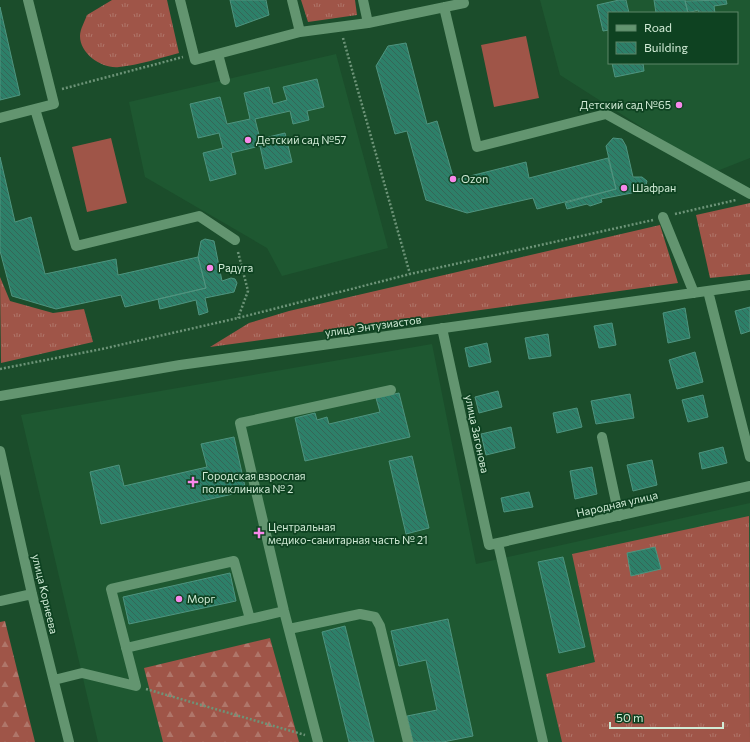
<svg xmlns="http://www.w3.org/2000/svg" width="750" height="742" font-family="Commissioner,sans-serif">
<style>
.built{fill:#1e5831;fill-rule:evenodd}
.grass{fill:url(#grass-tufts)}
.forest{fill:url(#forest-firs)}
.pitch{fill:#9f5548}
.building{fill:url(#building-back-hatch);stroke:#4f947f}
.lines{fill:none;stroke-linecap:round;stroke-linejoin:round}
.path{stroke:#6d9478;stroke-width:2.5;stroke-dasharray:2 2;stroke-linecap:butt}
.minor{stroke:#639570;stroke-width:10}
.poi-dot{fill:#f888eb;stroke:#0e4221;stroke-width:1.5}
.labels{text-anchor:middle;stroke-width:3.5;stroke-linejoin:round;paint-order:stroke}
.poi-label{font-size:11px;fill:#d1ebd6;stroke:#0e4221;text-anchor:start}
.street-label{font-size:11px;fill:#d1ebd6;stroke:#0e4221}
</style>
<defs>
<pattern id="grass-tufts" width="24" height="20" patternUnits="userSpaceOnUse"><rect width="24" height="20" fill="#9f5548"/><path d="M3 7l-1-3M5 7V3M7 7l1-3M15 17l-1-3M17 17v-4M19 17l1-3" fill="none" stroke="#af766a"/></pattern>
<pattern id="forest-firs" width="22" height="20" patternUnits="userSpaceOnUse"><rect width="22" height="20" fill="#9f5548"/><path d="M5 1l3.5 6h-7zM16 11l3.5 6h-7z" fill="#af766a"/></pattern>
<pattern id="building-back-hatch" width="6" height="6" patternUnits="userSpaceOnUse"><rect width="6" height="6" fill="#2d8069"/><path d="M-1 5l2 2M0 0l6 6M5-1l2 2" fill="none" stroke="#356657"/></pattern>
</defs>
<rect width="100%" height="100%" fill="#1b4d2b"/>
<path class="built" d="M540 0H750V158L717 171 654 135 560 75ZM609 13H737V63H609Z
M336 54 388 248 282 276 267 248 145 177 129 102Z
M432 344 476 564 750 503V742H98L21 415Z"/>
<path class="grass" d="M112 0H167L179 53C160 58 139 65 119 67 102 69 80 54 80 36 80 29 85 21 87 15Z
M301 0H355L357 15 308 22Z
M750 203V274L710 278 696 215Z
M660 225 678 283 210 347 249 323 289 311Z
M0 277 10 301 53 313 84 309 93 342 1 363Z
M749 516 750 742H562L546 674 595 662 572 554Z"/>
<path class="forest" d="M5 621 35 742H0V622Z
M270 638 299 742H163L144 668Z"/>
<path class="pitch" d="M526 36 539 98 494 107 481 45Z
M111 138 127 203 87 212 72 147Z"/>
<path class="building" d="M230 0H266L269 15 236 27Z
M619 0H626L629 13H609V30L603 31 597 5Z
M654 0H685L688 13H656Z
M726 0 727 4 714 6 715 13H699L698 10 688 13 685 1Z
M0 7 20 95 0 100Z
M406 43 427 124 437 121 454 180 526 162 529 178 608 158 616 189 537 209 533 198 467 213 426 200 407 131 395 134 376 66 388 46Z
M612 63H643L644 71 615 77Z
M317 79 324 107 307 111 309 120 293 124 290 111 255 119 260 139 285 133 292 162 265 169 260 146 231 153 236 174 210 181 203 153 223 148 219 133 198 138 190 104 220 97 227 124 250 119 244 93 269 87 273 104 287 100 283 87Z
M613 138 622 139 626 146 633 177H642L647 181 646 185 637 192 601 199 602 202 590 206 587 204 567 209 565 203 616 189 606 146Z
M0 157 15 222 31 217 45 274 116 259 118 275 198 257 206 288 125 307 121 295 56 309 12 296 0 251Z
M205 239 214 241 222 281 231 278 235 279 237 283 234 292 205 298 208 312 199 315 196 300 160 309 158 299 206 288 198 257 201 241Z
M750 307V331L741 334 735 311Z
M685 308 690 338 668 343 663 313Z
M612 323 616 345 599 348 594 326Z
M548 334 551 356 529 359 525 338Z
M487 343 491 362 469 367 465 348Z
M695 352 703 382 677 389 669 360Z
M498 391 502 407 479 413 475 397Z
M399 393 410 437 305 461 295 418 315 413 317 420 327 417 329 424 380 412 376 398Z
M630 394 634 418 596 424 591 401Z
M703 395 708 417 688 422 682 400Z
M577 408 582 427 557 433 553 413Z
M511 427 515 448 486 455 481 434Z
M234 437 246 491 101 524 90 472 119 465 124 486 207 467 201 444Z
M723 447 727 463 702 469 699 453Z
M412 456 429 528 406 534 389 461Z
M652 460 657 485 633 491 627 465Z
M592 467 597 494 575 499 570 471Z
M529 492 533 507 504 512 501 498Z
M655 547 661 569 631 576 627 553Z
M563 557 585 647 559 653 538 562Z
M230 573 236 601 129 624 123 597Z
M448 619 473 736 443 742H413L407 716 437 710 426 660 399 666 391 631Z
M345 626 374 742H349L322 632Z"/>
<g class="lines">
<path class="path" d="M343 38 410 274
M62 89 183 57
M675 214 736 200
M238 252 248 291 238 318
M0 369 102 349 238 318 410 274 653 220
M146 689 305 735"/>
<path class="minor" d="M180 0 195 60 300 32 368 23 464 3 463 0
M292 0 300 32
M363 0 368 23
M444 7 477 147 606 114 750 194
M218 54 225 80
M35 109 76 246 199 216 235 240
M0 118 54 104 28 0
M663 217 694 293
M708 291 750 457
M442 328 489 545 750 486
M0 396 180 365 750 285
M602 437 619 516
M0 451 32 594 69 742
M498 543 543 742
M0 601 32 594
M250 619 284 611
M289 629 360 614 375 617 380 626 408 742
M54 680 82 673 136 686 111 589 234 561 250 619 126 648
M318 742 284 611 240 423 391 390"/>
</g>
<g class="poi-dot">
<circle cx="679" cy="105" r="4"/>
<circle cx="248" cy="140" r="4"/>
<circle cx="453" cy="179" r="4"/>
<circle cx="624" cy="188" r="4"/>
<circle cx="210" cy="268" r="4"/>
<path d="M191 476h4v4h4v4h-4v4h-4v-4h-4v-4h4z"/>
<path d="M257 527h4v4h4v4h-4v4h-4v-4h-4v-4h4z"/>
<circle cx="179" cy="599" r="4"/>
</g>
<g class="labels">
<g class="poi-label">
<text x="671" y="109" text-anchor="end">Детский сад №65</text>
<text x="256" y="144">Детский сад №57</text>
<text x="461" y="183">Ozon</text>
<text x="632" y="192">Шафран</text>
<text x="218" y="272">Радуга</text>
<text x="202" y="480">Городская взрослая<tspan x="202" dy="13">поликлиника № 2</tspan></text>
<text x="268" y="531">Центральная<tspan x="268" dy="13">медико-санитарная часть № 21</tspan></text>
<text x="187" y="603">Морг</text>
</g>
<g class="street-label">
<text transform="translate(373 326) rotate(-8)" y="4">улица Энтузиастов</text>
<text transform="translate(477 434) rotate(78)" y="4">улица Загонова</text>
<text transform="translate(617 504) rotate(-13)" y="4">Народная улица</text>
<text transform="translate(45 594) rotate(77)" y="4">улица Корнеева</text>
</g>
</g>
<rect x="608" y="12" width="130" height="52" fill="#0e4221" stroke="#5c8669"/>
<rect x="616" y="25" width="20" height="6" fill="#639570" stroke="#5c8669"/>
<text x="644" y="32" font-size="12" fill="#d1ebd6">Road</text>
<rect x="616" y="42" width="20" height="12" fill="url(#building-back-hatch)" stroke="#5c8669"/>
<text x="644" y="52" font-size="12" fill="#d1ebd6">Building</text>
<path d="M610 722v6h113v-6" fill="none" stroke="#d1ebd6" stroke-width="2"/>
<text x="616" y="722" font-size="12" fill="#d1ebd6" stroke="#0e4221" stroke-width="3" paint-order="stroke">50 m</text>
</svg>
